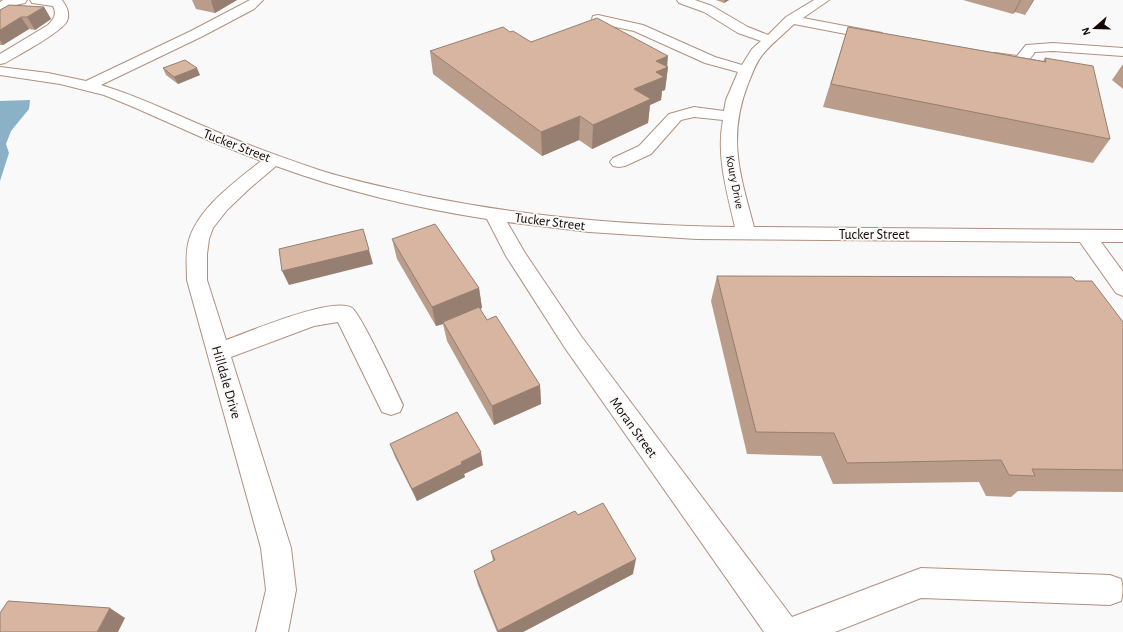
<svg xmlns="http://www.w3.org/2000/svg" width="1123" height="632" font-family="'Alegreya Sans',sans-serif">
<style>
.water{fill:#8ab1c6}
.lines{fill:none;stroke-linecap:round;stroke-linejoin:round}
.minor-casing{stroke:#b1907c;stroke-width:2}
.minor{fill:#fff;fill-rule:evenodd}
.wall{fill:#b99c8a}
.shaded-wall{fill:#967f71}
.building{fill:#d7b5a1;stroke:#967f71}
.labels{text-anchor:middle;stroke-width:3.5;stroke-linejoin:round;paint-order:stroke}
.far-street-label{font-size:12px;fill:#140904;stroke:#f9f9f9}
.street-label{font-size:14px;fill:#140904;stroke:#f9f9f9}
</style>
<rect width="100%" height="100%" fill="#f9f9f9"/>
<path class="water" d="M30 100 29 109 11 131 6 144 9 153 0 181V101Z"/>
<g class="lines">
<g class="minor-casing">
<path id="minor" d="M3 0H27L25 3 11 6 0 11V2Z
M30 0H62C67 7 70 13 67 21 62 32 17 56 5 63L0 64V54L48 25C54 19 57 14 53 6L32 3Z
M250 0H263L254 9 201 37 101 85C138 96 172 113 208 128 244 144 281 157 319 170 353 181 389 188 424 196 526 217 631 226 735 227 727 192 716 156 723 120L694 117 681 120 651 154 625 166 619 167 613 166 610 162 613 158 639 146 669 114 694 107 724 111 726 100 738 72 705 63 634 31 593 22 592 19 593 16 598 15 643 25 715 57 742 65 752 49 761 41 738 33 704 12 679 3 677 0H695L712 6 748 27 768 35 786 17 814 0H829L803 18 882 33 884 36 882 39 877 40 794 24C784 34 772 43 763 54 756 62 752 74 748 84 727 138 740 174 754 227L1123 230V242H1101L1123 272V296L1116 293 1080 242 696 239 589 232 507 222 525 253 581 336 792 617 921 568 1110 575 1121 579C1123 587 1123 593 1121 601L1110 605 921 598 835 632H764L565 348 506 256 487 219C415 208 344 191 276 166L249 189 227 210 213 228 209 239 207 254V280L226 340C249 332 332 296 352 308 361 314 396 390 403 405L400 412 391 415 382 412 338 322 314 326 231 357 291 548 296 590 288 632H256L266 590 261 548 187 280C187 267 185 253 189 240 198 208 236 181 261 161L210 141 131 106 104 95 60 84 0 75V67L48 73 86 81 191 31Z
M1053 43 1123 48V56L1053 51 1035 52 1026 64 1021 65 990 60 988 57 990 54 995 53 1017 56 1026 45Z"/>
</g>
<use href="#minor" class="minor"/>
</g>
<path class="wall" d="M192 0H237L215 13 196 9Z
M716 0H729L724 3Z
M963 0H1034L1025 15 1015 12 1013 14Z
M44 7 51 19 35 30 29 29 3 45H0V10Z
M848 27 1043 61 1045 58 1110 139 1093 163 823 107Z
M510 32 531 42 667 66 668 67 665 90 662 91 661 100 650 105 648 123 592 149 579 140 542 156 433 74 430 51Z
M1123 64V89L1112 80Z
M163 68 200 75 178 84 166 75Z
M392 239 479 288 482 308 480 309 487 320 540 385 541 404 494 425 447 341 443 324 436 326 397 259Z
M717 276 1076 281 1123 322V492L1018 491 1011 497 986 496 979 482 833 484 821 456 747 454 711 301Z
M390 444 483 465 464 474 465 477 417 501 395 457Z
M578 515 633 574 523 632H497L478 585 474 571 493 561 491 551Z"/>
<path class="shaded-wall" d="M212 0H237L215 13 211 1Z
M725 0H729L724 3Z
M1020 0H1021L1015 12 1013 14Z
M1033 0H1034L1025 15Z
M44 7 51 19 35 30 27 17Z
M21 17 29 29 3 45 0 40V30Z
M668 56 667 68 668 67 665 90 662 91 661 100 650 105 648 123 592 149 593 125 634 89 656 61Z
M197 68 200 75 178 84 174 77Z
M580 116 579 140 542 156 541 132Z
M363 229 373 264 289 285 282 271Z
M479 288 482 308 444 323 443 322V324L436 326 432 307Z
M540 385 541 404 494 425 492 406Z
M481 452 483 465 464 474 465 477 417 501 412 489 461 462Z
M636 559 633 574 523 632H498V631Z
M110 608 125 618 118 632H97Z"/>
<path class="building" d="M9 5 44 7 27 17H21L0 30V10Z
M597 18 668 56 656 61 668 67 656 72 664 77 634 89 651 99 593 125 580 116 541 132 430 51 503 27 510 32 513 31 531 42Z
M848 27 1046 62 1045 58 1093 66 1110 139 831 84Z
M185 60 197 68 174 77 163 68Z
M435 224 479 288 432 307 392 239Z
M363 229 369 250 282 271 279 249Z
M717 276 1072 277 1076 281H1092L1123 322V470L1032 469 1035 476 1009 475 1001 460 847 463 834 433 756 432Z
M479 307 487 320 496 316 540 385 492 406 443 322Z
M457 412 481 452 461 462 462 464 412 489 390 444Z
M603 503 636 559 498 631 474 571 495 560 491 551 575 511 578 515Z
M8 601 110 608 97 632H0V613Z"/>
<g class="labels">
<g class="far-street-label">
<text transform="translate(735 182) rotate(79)" y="4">Koury Drive</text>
</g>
<g class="street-label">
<text transform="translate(237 145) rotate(21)" y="5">Tucker Street</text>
<text transform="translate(550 221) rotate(7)" y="5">Tucker Street</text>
<text x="874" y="239">Tucker Street</text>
<text transform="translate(227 382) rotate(74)" y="5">Hilldale Drive</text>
<text transform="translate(634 427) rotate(54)" y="5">Moran Street</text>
</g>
</g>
<g transform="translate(1095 28) rotate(250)" stroke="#f9f9f9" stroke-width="3" paint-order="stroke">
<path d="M0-3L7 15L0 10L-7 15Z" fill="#140904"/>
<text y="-6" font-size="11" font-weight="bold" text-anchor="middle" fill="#140904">N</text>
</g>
</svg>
